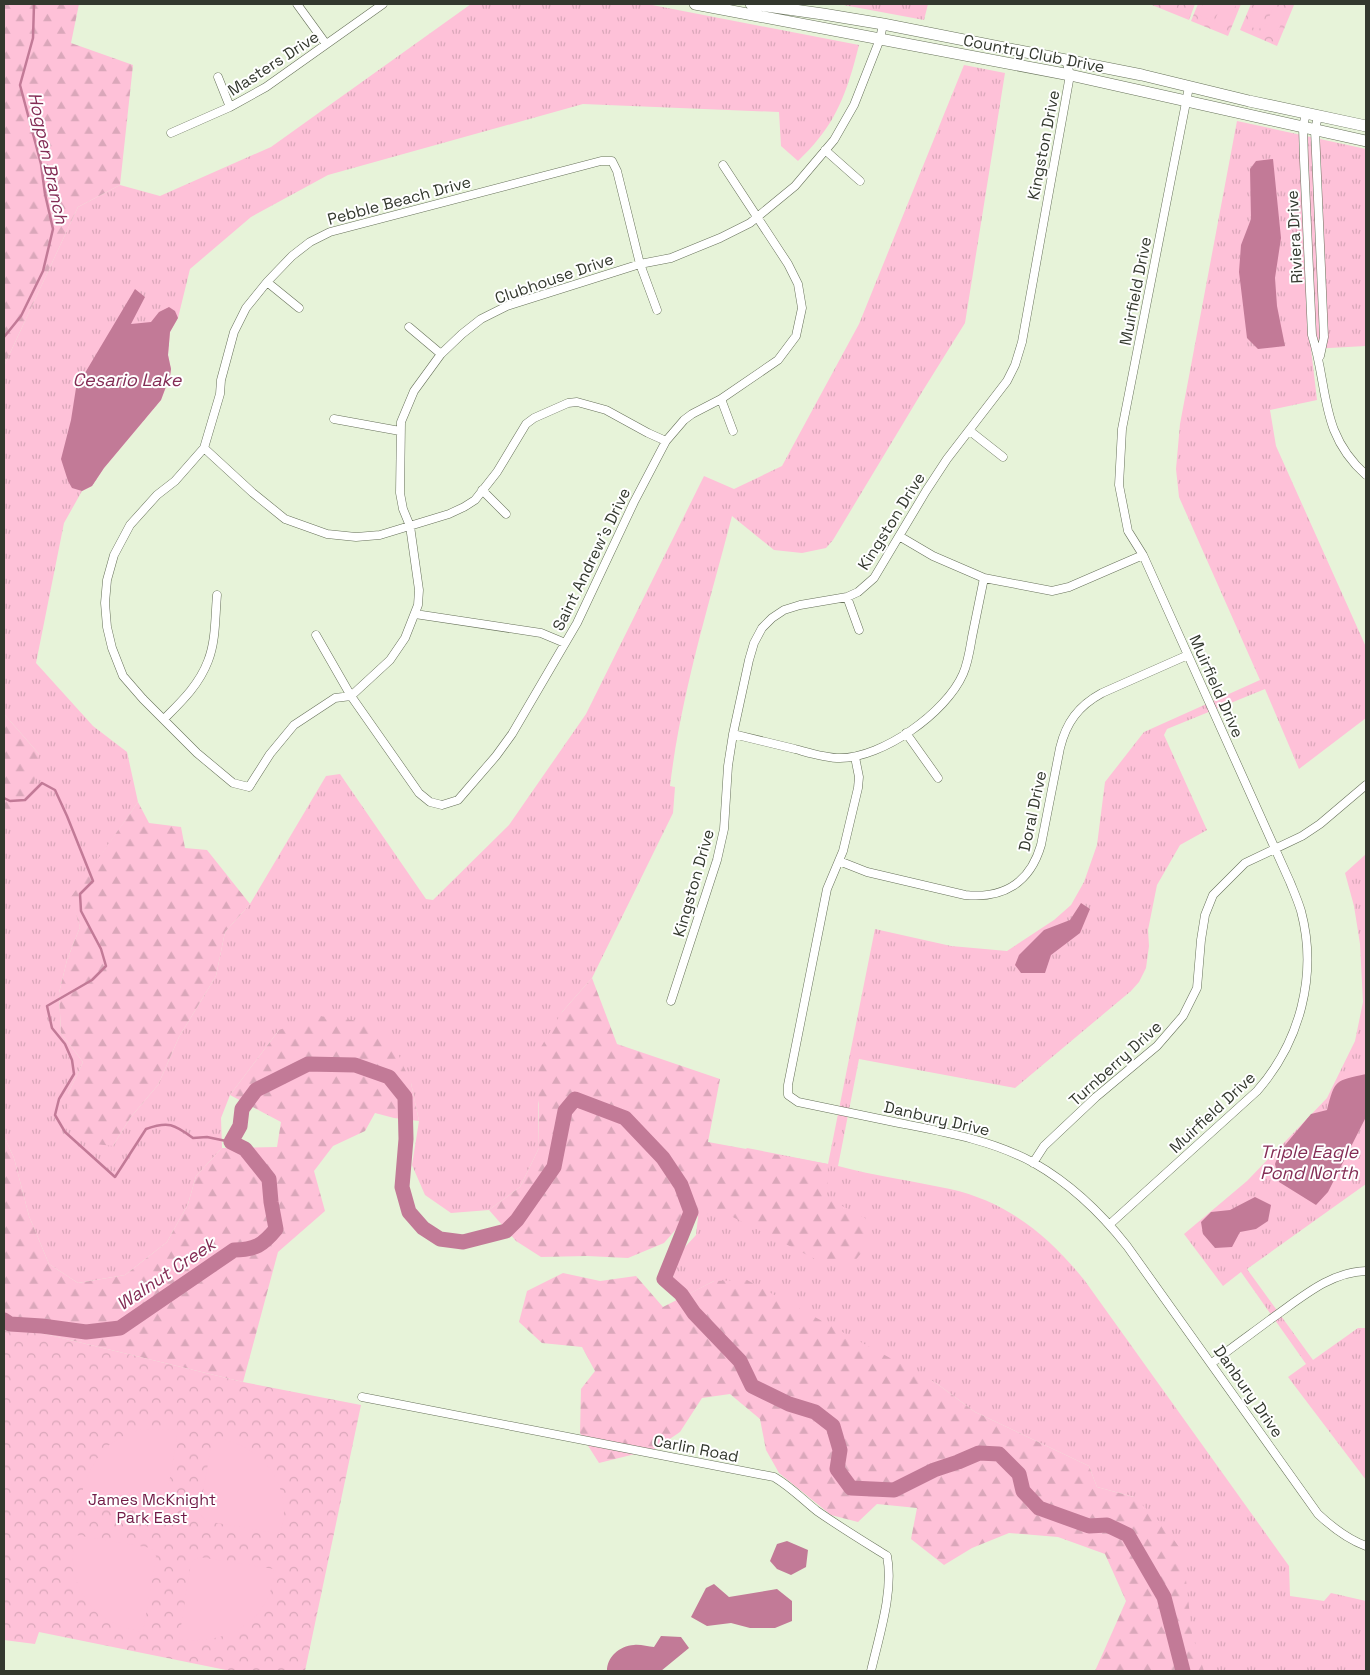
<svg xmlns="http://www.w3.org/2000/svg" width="1370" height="1675" font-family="'Space Grotesk',sans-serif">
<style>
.grass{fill:url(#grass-tufts)}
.forest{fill:url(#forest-firs)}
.park{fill:url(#park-crowns)}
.pitch{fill:#fec1d8}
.water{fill:#c27a97}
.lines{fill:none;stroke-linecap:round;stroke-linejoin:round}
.stream{stroke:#c27a97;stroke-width:2.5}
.river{stroke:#c27a97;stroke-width:15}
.minor-casing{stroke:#67715a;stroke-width:9}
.secondary-casing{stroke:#67715a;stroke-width:12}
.minor{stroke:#fff;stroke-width:8}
.secondary{stroke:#fff;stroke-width:11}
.labels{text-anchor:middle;stroke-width:4;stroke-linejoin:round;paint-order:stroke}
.street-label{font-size:16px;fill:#33382e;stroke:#fff}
.park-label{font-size:16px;fill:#711b47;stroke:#fff}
.water-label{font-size:18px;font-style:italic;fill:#842d56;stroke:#fff}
</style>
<defs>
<pattern id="grass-tufts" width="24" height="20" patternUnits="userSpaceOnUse" patternTransform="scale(1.25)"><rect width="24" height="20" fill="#fec1d8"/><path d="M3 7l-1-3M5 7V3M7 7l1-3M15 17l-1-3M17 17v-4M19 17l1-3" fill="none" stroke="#daa7ba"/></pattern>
<pattern id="forest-firs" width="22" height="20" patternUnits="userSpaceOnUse" patternTransform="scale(1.25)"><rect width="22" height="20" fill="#fec1d8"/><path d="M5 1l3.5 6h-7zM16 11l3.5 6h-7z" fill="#daa7ba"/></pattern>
<pattern id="park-crowns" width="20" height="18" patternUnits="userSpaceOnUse" patternTransform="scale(1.25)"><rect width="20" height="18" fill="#fec1d8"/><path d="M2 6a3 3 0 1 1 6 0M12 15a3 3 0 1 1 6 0" fill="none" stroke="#daa7ba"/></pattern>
</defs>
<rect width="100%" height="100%" fill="#e7f3d9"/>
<path class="grass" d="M471 4H647L859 45C851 77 841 112 819 138 813 146 805 154 798 161L781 146 779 112 583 104 328 175 251 217 190 269 178 318 170 332 168 355 171 369 170 376 161 400 104 468 92 486 82 491 64 523 36 663 93 726 127 752 138 802 72 897 80 927 67 960 59 993 61 1033 83 1062 68 1094 113 1146 130 1118 158 1085 179 1037 216 976 225 932 250 904 326 776 340 774 426 899 433 900 509 825 586 714 704 476 734 489 782 466 859 324 964 65 1005 73 965 323 922 392 833 540 826 548 802 553 774 550 732 516C709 605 681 694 670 786L675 787 673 813 592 978 562 1012 538 1104 539 1148 520 1187 489 1210 451 1213 425 1195 412 1165 419 1121 411 1083 279 1030 230 1095 221 1118 222 1148 196 1176 188 1204 167 1242 125 1275 78 1283 49 1264 29 1216 14 1158 4 1136V809L8 811 39 754 4 714V366L78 207 120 185 160 196 271 147Z
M838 4H928L924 20Z
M1237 121 1366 149V346L1311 349 1317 400 1270 410 1276 446 1366 647V718L1299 769 1265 689 1167 729 1164 735 1207 830 1180 845 1157 885 1148 930 1149 946 1146 968 1139 982 1131 991 1015 1088 859 1059 838 1166C875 1176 913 1181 950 1189 1008 1202 1049 1236 1085 1281L1289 1566 1290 1596 1324 1601 1331 1593 1366 1601V1671H1197L1134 1497 1097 1487 1089 1466 975 1412 936 1383 714 1281 685 1296 673 1279 674 1259 696 1235 701 1191 747 1148 828 1164 875 929 951 946 1007 951 1054 920 1071 905 1084 882 1097 845 1105 782 1144 732 1260 680 1179 497 1176 469 1180 424Z
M1366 854V1184L1247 1269 1313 1360 1358 1328H1366V1480L1288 1377 1306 1364 1241 1272 1223 1286 1184 1234 1247 1181 1327 1098 1355 1041 1363 1002 1360 944 1354 906 1345 873Z"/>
<path class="forest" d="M4 4H79L71 43 133 65 120 185 78 207 4 366Z
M4 714 39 754 30 807 8 811 4 809Z
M138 802 149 823 181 827 185 848 207 850 250 904 225 932 216 976 179 1037 158 1085 130 1118 113 1146 86 1143 67 1122 68 1094 83 1062 61 1033 59 993 67 960 80 927 71 897Z
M592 978 617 1044 720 1079 708 1142 828 1164 827 1198 865 1218 870 1242 854 1262 817 1260 721 1211 685 1219 664 1243 628 1258 587 1256 541 1257 516 1241 489 1210 520 1187 539 1148 538 1052 562 1012Z
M319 1016 360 1021 395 1047 411 1083 419 1121 394 1118 375 1113 365 1131 333 1146 314 1171 325 1211 278 1252 243 1382 4 1324V1136L14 1158 29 1216 49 1264 78 1283 125 1275 167 1242 188 1204 196 1176 222 1148 277 1147 281 1122 230 1095 279 1030Z
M563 1273 600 1281 636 1276 663 1307 714 1281 747 1280 936 1383 975 1412 1089 1466 1097 1487 1134 1497 1165 1527 1183 1553 1192 1634 1204 1671H1095L1126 1601 1105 1554 1058 1537 1009 1533 972 1548 944 1565 911 1539 917 1508 877 1504 858 1522 831 1515 779 1473 766 1450 760 1419 730 1394 702 1398 680 1432 655 1449 599 1463 580 1433 581 1389 595 1371 582 1347 542 1343 519 1322 527 1291Z"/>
<path class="park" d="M1153 4H1195L1189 20 1152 5Z
M1198 4H1241L1228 36 1191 21Z
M1251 4 1294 5 1277 46 1240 30Z
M4 1324 243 1382 361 1405 305 1671H231L39 1632 35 1644 4 1640Z"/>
<path class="pitch" d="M1203 4H1217L1210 20 1198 15Z
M1222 4H1236L1227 27 1214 22Z
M1256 4H1270L1259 30 1247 25Z
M1274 5 1286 10 1276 37 1263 32Z
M143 1429 178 1430 165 1507 157 1513 80 1499C91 1462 103 1439 143 1429Z
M213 1436C224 1440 236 1442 246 1448 276 1464 292 1501 280 1534L206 1521 199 1513Z
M76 1535 151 1548 156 1556 143 1632C133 1630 123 1628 114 1623 80 1607 66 1570 76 1535Z
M199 1557 274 1569C273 1621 225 1646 179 1639L191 1562Z"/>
<path class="water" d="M1273 159 1281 238 1275 278 1277 306 1285 346 1258 349 1247 338 1239 272 1241 245 1251 219 1250 169 1256 161Z
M135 289 145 297 131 324 151 322 159 312 169 307 175 311 178 318 170 332 168 355 171 369 170 376 161 400 104 468 92 486 82 491 72 488 68 481 61 459 71 420 76 388Z
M1081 903 1090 909 1080 933 1051 955 1045 973H1021L1015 965 1019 955 1044 930 1070 920Z
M1366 1074V1117L1328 1192 1316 1205 1279 1182 1275 1164 1280 1151 1311 1114 1327 1110C1335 1079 1335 1081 1366 1074Z
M1255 1197 1271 1205 1268 1221 1256 1229 1240 1232 1232 1247 1215 1248 1203 1234 1201 1222 1211 1212 1230 1210Z
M787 1541 808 1550 806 1567 791 1575 777 1569 770 1561 777 1544Z
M714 1584 729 1597 777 1589 792 1601V1621L775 1628H750L731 1623 707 1626 691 1617 706 1588Z
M661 1636 681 1637 689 1648 661 1671H607C607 1657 619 1646 634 1645 640 1644 648 1647 654 1647Z"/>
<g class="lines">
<path class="stream" d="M4 337 21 316 43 271 53 229 45 194 41 164 20 85 33 38 34 4
M4 798 10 801 25 800 42 783 55 790 67 816 93 881 80 894 81 911 101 949 106 966 92 980 47 1006 52 1028 65 1044 72 1060 74 1074 59 1099 55 1115 65 1132 115 1177 146 1129C168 1121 174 1124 193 1138L207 1137 231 1142"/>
<path class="river" d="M4 1320 10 1324 42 1326 86 1332 120 1328 234 1250C255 1250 263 1245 276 1229L271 1202 269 1179 245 1149 231 1142 240 1126 242 1109 256 1090 308 1064 355 1065 389 1077 405 1097 406 1139 402 1187 409 1212 423 1228 440 1239 463 1242 506 1231 517 1220 554 1167 565 1111 575 1099 625 1118 663 1158 681 1185 691 1212 664 1279 681 1294 694 1313 740 1361 752 1386 789 1404 815 1412 833 1426 840 1450 837 1469 851 1488 894 1490 934 1470 958 1462 979 1453 999 1454 1019 1474 1023 1491 1039 1508 1089 1526 1107 1525 1128 1535 1164 1597 1183 1671"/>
<g class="minor-casing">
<path id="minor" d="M297 4 326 44
M218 77 230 107
M1306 113 1303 127 1304 160 1312 335C1329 389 1319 433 1366 475
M1318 116 1315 130 1324 337 1320 356
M171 133 230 107 266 87 383 4
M825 150 860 181
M267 282 299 308
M657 310 640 264 617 171 612 161H601L330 232 310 242 292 256 267 282 246 308 234 332 221 380 220 394 204 448 175 481 157 495 130 525 114 555 107 580 105 603 107 627 112 648 123 676 143 699 197 753 233 783 249 787 270 754 294 725 335 698 351 696 390 660 405 638 418 605 419 590 410 526 403 509 400 493 401 422 414 391 441 354 462 334 481 319 507 306 640 264 671 258 720 238 750 223 795 186 834 140 854 105 880 39 883 24
M409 327 441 354
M721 399 733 431
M334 419 400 431
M970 431 1003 457
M204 448 253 493 285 519 327 534 356 537 380 535 449 514 464 507 475 500 497 472 526 424 534 418 568 403 577 402 606 410 648 433 666 441
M482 490 506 514
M899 536 933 556 984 578 1052 591 1069 587 1143 555
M847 597 859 630
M415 614 541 633 565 643
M316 635 351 696 419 793 430 802 442 805 458 800 496 756 512 734 577 623 634 502 666 441 684 420 692 414 721 399 778 360 796 336 802 308 798 284 788 264 723 165
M164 719C181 702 199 685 208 661 216 641 215 617 217 595
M906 733 938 778
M733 734C754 739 774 744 795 749 810 753 825 758 840 758 882 758 946 713 963 674 968 663 970 649 972 637 976 618 980 598 984 578
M855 757 859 777 858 788 843 851 827 889 788 1085V1095L798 1102C832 1109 865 1116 899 1123 945 1132 992 1140 1034 1163 1071 1184 1101 1213 1127 1246L1318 1514C1333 1528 1347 1539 1366 1546
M839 861 867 872 965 895C1003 899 1030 883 1041 845L1060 748C1066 723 1078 706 1102 693L1188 655
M671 1001 717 860 724 829 728 766 733 734 749 660 754 643 762 628 772 618 784 610 800 605 847 597 858 592 874 578 926 491 947 459 1007 381 1015 365 1022 342 1070 75 1066 60
M1033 1163 1044 1146 1096 1097 1157 1046 1183 1016 1197 988 1201 940 1205 915 1213 895 1245 863 1302 836 1320 824 1366 785
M1110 1224 1257 1091C1300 1042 1318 975 1301 911 1298 901 1294 892 1290 882L1143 555 1128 531 1119 485 1122 429 1189 87
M1212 1363C1231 1348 1251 1334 1271 1319 1300 1299 1329 1272 1366 1271
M362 1397 774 1477C791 1487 802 1499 817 1511 840 1527 863 1541 887 1556 894 1591 879 1636 871 1671"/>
</g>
<g class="secondary-casing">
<path id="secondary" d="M695 4 1070 75 1366 141
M751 4 823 14 883 24 1142 75 1249 101 1366 126"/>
</g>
<use href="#minor" class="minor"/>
<use href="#secondary" class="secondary"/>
</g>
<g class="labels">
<g class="street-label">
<text transform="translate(1034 53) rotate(11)" y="6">Country Club Drive</text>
<text transform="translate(273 63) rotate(-33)" y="6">Masters Drive</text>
<text transform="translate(1043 145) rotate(-79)" y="6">Kingston Drive</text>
<text transform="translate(399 200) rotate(-15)" y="6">Pebble Beach Drive</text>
<text transform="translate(1294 237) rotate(-93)" y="6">Riviera Drive</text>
<text transform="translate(554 278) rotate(-19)" y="6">Clubhouse Drive</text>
<text transform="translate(1135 291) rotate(-79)" y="6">Muirfield Drive</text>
<text transform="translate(891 521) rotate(-58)" y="6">Kingston Drive</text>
<text transform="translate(591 559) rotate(-64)" y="6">Saint Andrew's Drive</text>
<text transform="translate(1217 686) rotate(66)" y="6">Muirfield Drive</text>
<text transform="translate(1032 811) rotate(-78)" y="6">Doral Drive</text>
<text transform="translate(693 883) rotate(-74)" y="6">Kingston Drive</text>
<text transform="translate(1115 1063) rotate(-42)" y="6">Turnberry Drive</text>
<text transform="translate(1212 1112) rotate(-43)" y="6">Muirfield Drive</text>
<text transform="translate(937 1118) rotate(13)" y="6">Danbury Drive</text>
<text transform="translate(1249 1391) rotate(55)" y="6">Danbury Drive</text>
<text transform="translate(696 1448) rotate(11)" y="6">Carlin Road</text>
</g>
<g class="park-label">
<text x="152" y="1505">James McKnight<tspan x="152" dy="18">Park East</tspan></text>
</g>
<g class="water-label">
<text transform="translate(48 158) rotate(78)" y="6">Hogpen Branch</text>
<text x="127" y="386">Cesario Lake</text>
<text x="1309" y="1158">Triple Eagle<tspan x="1309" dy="21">Pond North</tspan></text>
<text transform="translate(166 1274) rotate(-34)" y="6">Walnut Creek</text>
</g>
</g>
<rect width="1370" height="1675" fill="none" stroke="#33382e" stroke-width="10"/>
</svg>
